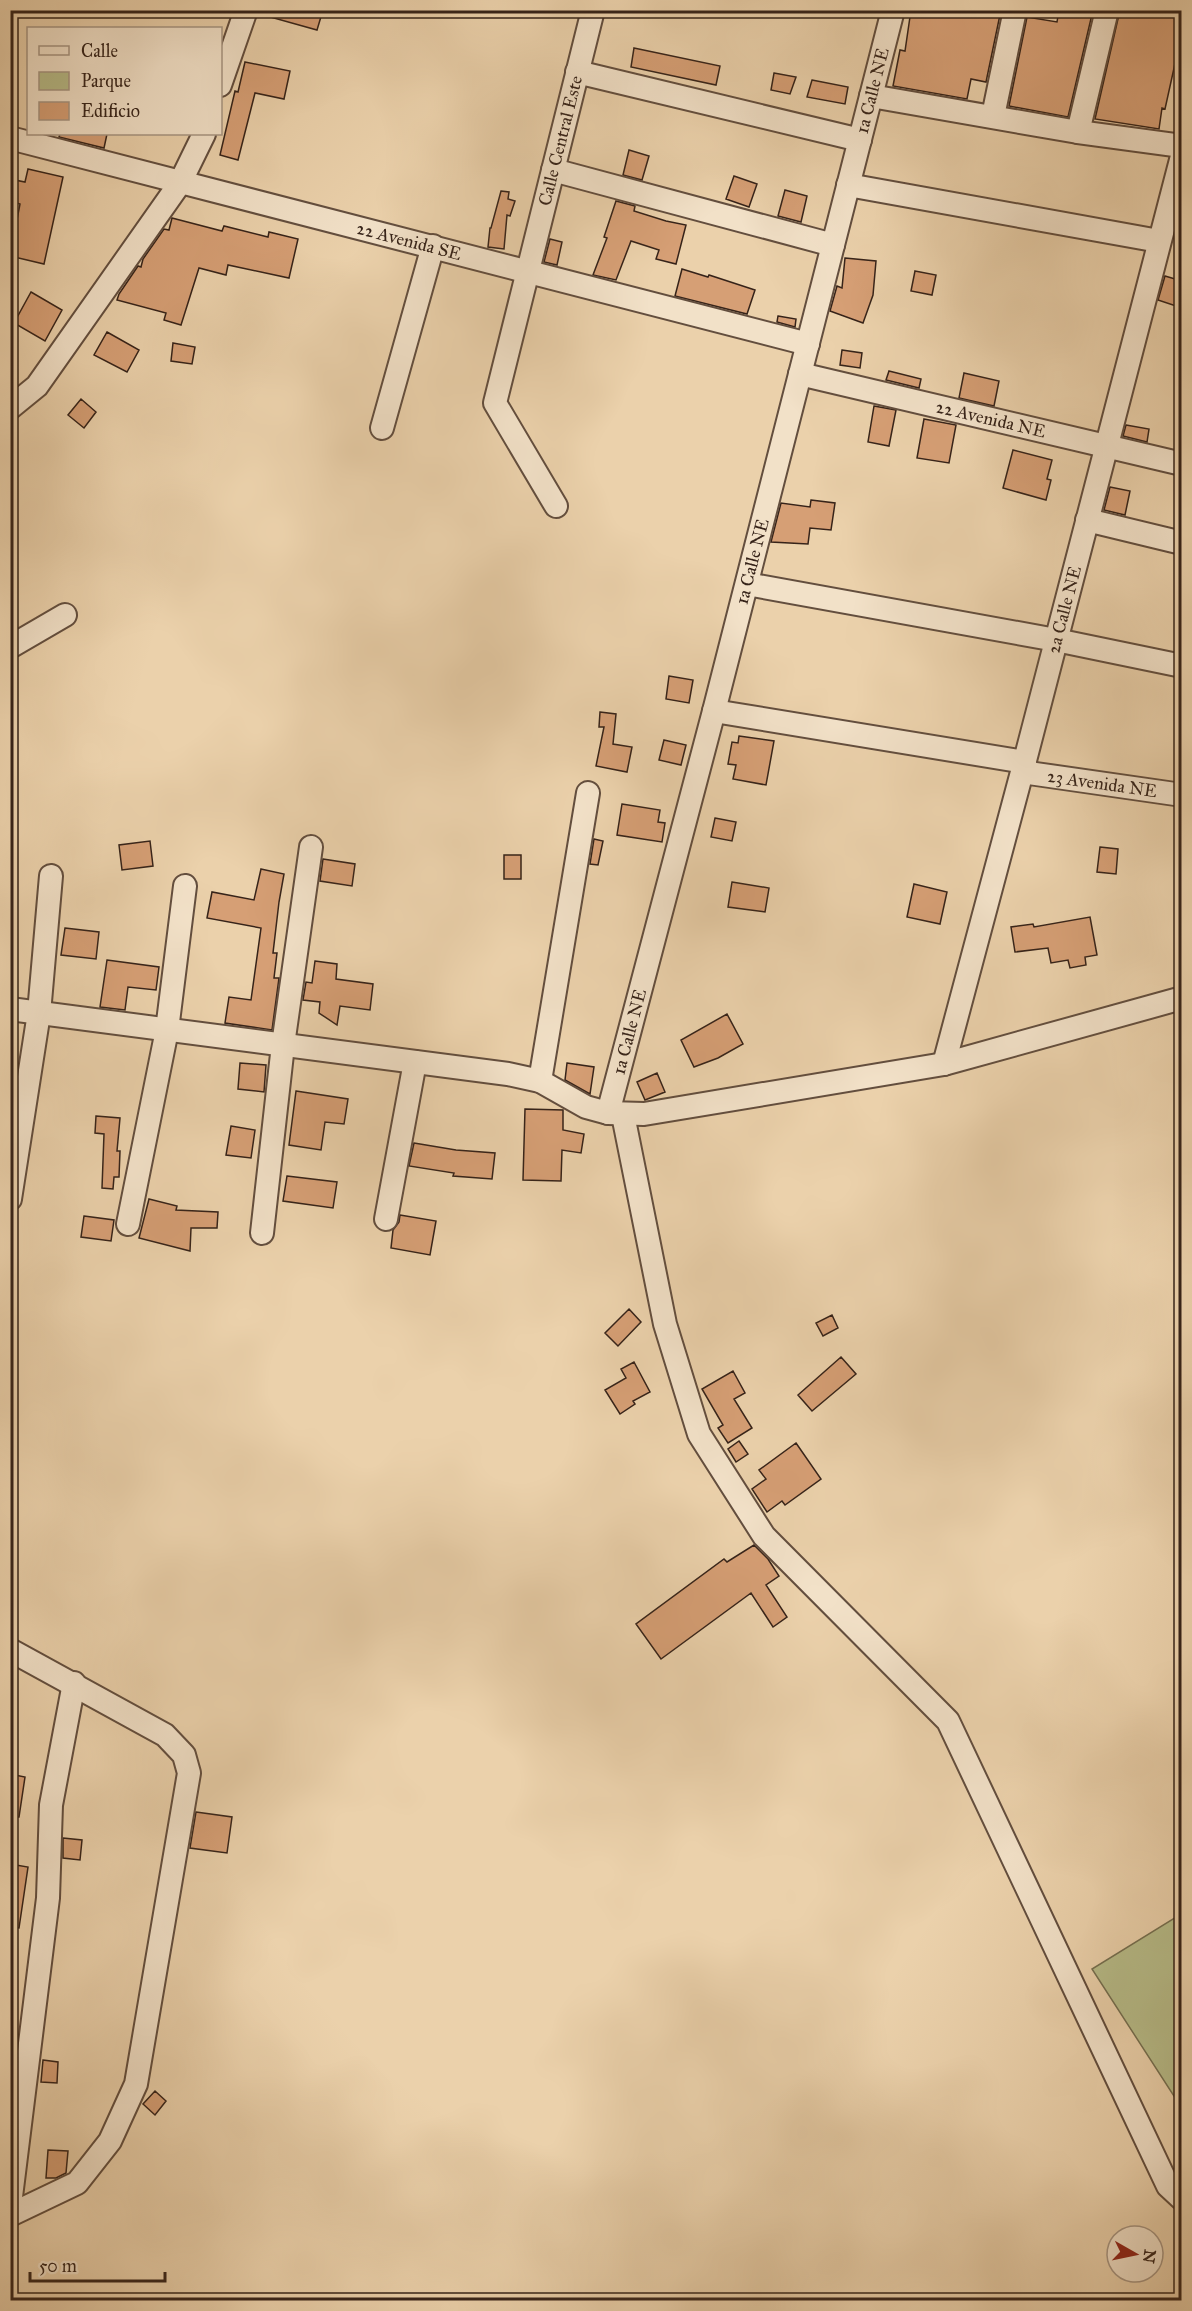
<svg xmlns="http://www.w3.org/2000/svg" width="1192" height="2311" font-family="'IM FELL Great Primer',serif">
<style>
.green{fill:#b7bc89;stroke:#767051;stroke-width:1.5}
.building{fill:#d69f75;stroke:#362319;stroke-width:1.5}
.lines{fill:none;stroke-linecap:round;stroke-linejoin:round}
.street-casing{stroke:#634e3e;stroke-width:26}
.street{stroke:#f2e1c8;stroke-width:22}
.labels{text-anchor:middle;stroke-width:4.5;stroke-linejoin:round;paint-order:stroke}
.street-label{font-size:18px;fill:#362319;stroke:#f2e1c8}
</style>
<rect width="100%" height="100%" fill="#ebd1ab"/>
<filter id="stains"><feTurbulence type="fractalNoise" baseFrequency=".00333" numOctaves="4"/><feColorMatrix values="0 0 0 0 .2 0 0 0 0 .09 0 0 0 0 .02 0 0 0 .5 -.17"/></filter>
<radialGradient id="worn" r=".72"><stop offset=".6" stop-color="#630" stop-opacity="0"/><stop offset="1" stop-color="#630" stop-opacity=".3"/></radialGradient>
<path class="green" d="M1181 1914V2107L1092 1969Z"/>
<path class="building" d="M263 10H323L317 30 263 15Z
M911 10H1001L986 82 971 79 967 99 893 86 900 50 905 51Z
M1059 10H1093L1068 117 1009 106 1027 17 1057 22Z
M1120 10H1182V26L1176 59 1165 109 1162 108 1159 129 1095 119Z
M634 48 720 66 716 85 631 67Z
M245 62 290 71 284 99 255 93 238 160 220 155 235 91 238 92Z
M774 73 796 77 790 94 771 90Z
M812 80 848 87 845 104 807 97Z
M60 134H107L104 148 59 137Z
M629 150 649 156 642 180 623 175Z
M28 169 63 177 44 264 10 256 20 204 10 201V179L25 182Z
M734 176 757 184 749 207 726 199Z
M785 190 807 196 801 222 778 216Z
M501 191 509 192 508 199 515 201 510 216 507 215 504 249 488 247 490 228H491Z
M616 201 635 206 634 211 666 221 686 225 676 264 656 259 659 250 631 241 616 280 593 275 607 238 604 237Z
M172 218 222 231 224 226 268 237 269 232 298 239 289 278 228 265 226 275 199 268 181 325 164 320 166 313 117 300 119 294 138 266 141 267 143 259 164 229 169 230Z
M550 239 562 242 557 265 544 262Z
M845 258 876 261 873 295 863 323 830 311 837 286 842 288Z
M682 269 708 277 709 275 755 290 747 314 675 296Z
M915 271 936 275 932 295 911 291Z
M1165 276 1182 281V308L1158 300Z
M31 292 62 310 45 341 14 323Z
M778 316 796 319 795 327 777 322Z
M107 332 139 350 127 372 94 355Z
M173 343 195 347 192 364 171 361Z
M842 350 862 353 860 368 840 365Z
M889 371 921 379 919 388 886 380Z
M964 373 999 381 994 406 959 398Z
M81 399 96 412 84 428 68 415Z
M874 406 896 410 889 446 868 442Z
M924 419 956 425 949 463 917 458Z
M1126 425 1149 429 1147 442 1123 436Z
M1013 450 1052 460 1047 479 1051 480 1046 500 1003 488Z
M1110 487 1130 491 1125 515 1104 510Z
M811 500 835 503 831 530 810 528 808 544 771 542 781 503 810 507Z
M669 676 693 680 689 703 666 699Z
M600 712 616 714 613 744 632 747 627 772 596 766 604 727H599Z
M739 736 774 741 766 785 733 779 736 765 728 764 732 742 738 743Z
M664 740 686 745 681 765 659 760Z
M622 804 660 810 658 822 665 823 662 842 617 835Z
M715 818 736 822 732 841 711 837Z
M594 839 603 841 598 865 590 864Z
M150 841 153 866 122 870 119 845Z
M1100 847 1118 849 1116 874 1097 872Z
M504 855H521V879H504Z
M323 859 355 864 352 886 320 881Z
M261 869 284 874 279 902 273 953H277L274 978H279L272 1030 225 1023 229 997 251 1000 261 928 207 918 212 892 254 900Z
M732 882 769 888 765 912 728 907Z
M914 884 947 892 940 924 907 917Z
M1090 917 1097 955 1085 957 1086 965 1070 968 1068 960 1051 963 1048 948 1015 952 1011 927 1033 924 1034 927Z
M65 928 99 932 96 959 61 955Z
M107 960 159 967 156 990 128 987 125 1010 100 1007Z
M315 961 337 964 336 979 373 984 370 1010 340 1006 337 1025 319 1013 320 1002 303 1000 306 982 312 983Z
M727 1014 743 1044 718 1058 694 1067 681 1040Z
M240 1063 266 1065 264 1092 238 1089Z
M567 1063 594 1067 590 1094 565 1080Z
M657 1073 665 1092 645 1100 637 1082Z
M296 1091 348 1099 344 1124 325 1122 321 1150 289 1145Z
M525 1109 563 1110V1130L584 1134 581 1153 562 1150 561 1181 523 1180Z
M96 1116 120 1118 117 1151H120L119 1177H114L113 1189 102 1188 104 1134 95 1133Z
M231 1126 255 1130 251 1158 226 1155Z
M414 1143 456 1150 495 1153 492 1179 453 1176 454 1173 409 1166Z
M287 1176 337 1182 333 1208 283 1201Z
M149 1199 177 1206 176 1210 218 1212 217 1228H191L190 1251 139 1238Z
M400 1215 436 1221 430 1255 391 1248 393 1230 399 1222Z
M84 1216 114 1220 111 1241 81 1237Z
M629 1309 641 1322 618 1346 605 1333Z
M832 1315 838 1328 823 1336 816 1323Z
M841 1357 856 1374 812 1411 798 1395Z
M634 1362 650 1392 633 1401 635 1404 620 1414 605 1390 626 1378 621 1369Z
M733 1371 745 1393 734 1399 752 1428 728 1443 718 1428 723 1425 702 1389Z
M739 1441 748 1454 736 1462 728 1449Z
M796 1443 821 1479 785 1505 782 1501 767 1512 752 1489 766 1479 759 1470Z
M754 1545 768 1559 779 1576 766 1585 787 1617 773 1627 751 1593 661 1659 636 1624 724 1559 727 1562Z
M10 1774 25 1777 19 1817H10Z
M196 1812 232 1817 227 1853 190 1848Z
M63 1838 82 1840 80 1860 63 1858Z
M10 1864 28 1867 19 1928 10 1927Z
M43 2060 58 2062 57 2083 41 2082Z
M155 2091 166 2101 155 2115 143 2104Z
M48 2150 68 2151 66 2173 56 2178H46Z"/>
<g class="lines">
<g class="street-casing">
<g id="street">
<path d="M577 72 860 140"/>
<path d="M220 85 246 10"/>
<path d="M871 96 1078 132 1182 146"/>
<path d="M993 116 1015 10"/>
<path d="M1078 132 1107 10"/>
<path id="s1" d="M10 138 808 344"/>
<path d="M553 170 833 245"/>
<path d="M848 185 1159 241"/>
<path id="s2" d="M800 374 1182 464"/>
<path d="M10 408 37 386 180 183 204 134"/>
<path d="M382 428 433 246"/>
<path id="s3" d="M556 506 495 403 593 10"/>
<path d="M1087 520 1182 543"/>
<path d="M747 584 1056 640 1182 666"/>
<path d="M10 647 65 615"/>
<path d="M714 711 1025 762"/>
<path id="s4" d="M1022 772 1182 795"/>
<path d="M10 1009 508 1074 540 1081 586 1107 608 1113 644 1114 944 1064 1182 998"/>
<path id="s5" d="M944 1064 1022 772 1182 156"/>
<path d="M540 1081 588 793"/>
<path id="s6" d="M608 1113 714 711 893 10"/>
<path d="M623 1115 665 1324 699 1434 764 1536 948 1721 1168 2186 1182 2199"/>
<path d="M10 1199 39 1013 51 876"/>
<path d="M386 1219 415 1062"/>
<path d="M128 1224 167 1030 185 886"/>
<path d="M262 1233 283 1045 311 847"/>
<path d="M10 1650 165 1735 184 1755 189 1773 136 2084 110 2141 77 2183 10 2215"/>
<path d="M10 2205 48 1898 51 1805 74 1683"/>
</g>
</g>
<use href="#street" class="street"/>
</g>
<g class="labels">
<g class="street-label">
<text dy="6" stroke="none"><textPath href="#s6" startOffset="1056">1a Calle NE</textPath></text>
<text dy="6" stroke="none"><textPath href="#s3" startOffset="390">Calle Central Este</textPath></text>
<text dy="6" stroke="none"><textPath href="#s1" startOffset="412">22 Avenida SE</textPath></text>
<text dy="6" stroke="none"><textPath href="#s2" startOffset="196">22 Avenida NE</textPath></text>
<text dy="6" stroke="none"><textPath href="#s6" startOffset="570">1a Calle NE</textPath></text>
<text dy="6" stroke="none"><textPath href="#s5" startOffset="470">2a Calle NE</textPath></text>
<text dy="6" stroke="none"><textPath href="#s4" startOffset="81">23 Avenida NE</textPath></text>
<text dy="6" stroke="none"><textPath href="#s6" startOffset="84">1a Calle NE</textPath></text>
</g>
</g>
<rect width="1192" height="2311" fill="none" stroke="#ebd1ab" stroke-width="36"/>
<rect x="12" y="12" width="1168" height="2287" fill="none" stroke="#362319" stroke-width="3"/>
<rect x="18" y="18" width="1156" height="2275" fill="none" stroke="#362319" stroke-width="1.5"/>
<rect x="27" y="27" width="195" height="108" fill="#f2e1c8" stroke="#a79582" stroke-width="1.5"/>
<rect x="39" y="46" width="30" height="9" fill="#f2e1c8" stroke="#a79582" stroke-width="1.5"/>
<text x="81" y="57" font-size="18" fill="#362319">Calle</text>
<rect x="39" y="72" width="30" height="18" fill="#b7bc89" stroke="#a79582" stroke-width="1.5"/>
<text x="81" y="87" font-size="18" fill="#362319">Parque</text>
<rect x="39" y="102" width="30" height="18" fill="#d69f75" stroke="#a79582" stroke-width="1.5"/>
<text x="81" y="117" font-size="18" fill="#362319">Edificio</text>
<g transform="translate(1135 2254) rotate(99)"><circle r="28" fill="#f2e1c8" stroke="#a79582" stroke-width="1.5"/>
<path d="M0-4.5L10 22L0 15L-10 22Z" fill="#8f2418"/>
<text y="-9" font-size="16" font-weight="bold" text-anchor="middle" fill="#362319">N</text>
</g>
<path d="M30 2272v9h135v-9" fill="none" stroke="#362319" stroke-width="3"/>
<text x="39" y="2272" font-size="18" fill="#362319" stroke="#f2e1c8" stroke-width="4.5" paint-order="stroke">50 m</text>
<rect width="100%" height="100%" filter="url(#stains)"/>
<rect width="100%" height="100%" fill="url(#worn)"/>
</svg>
